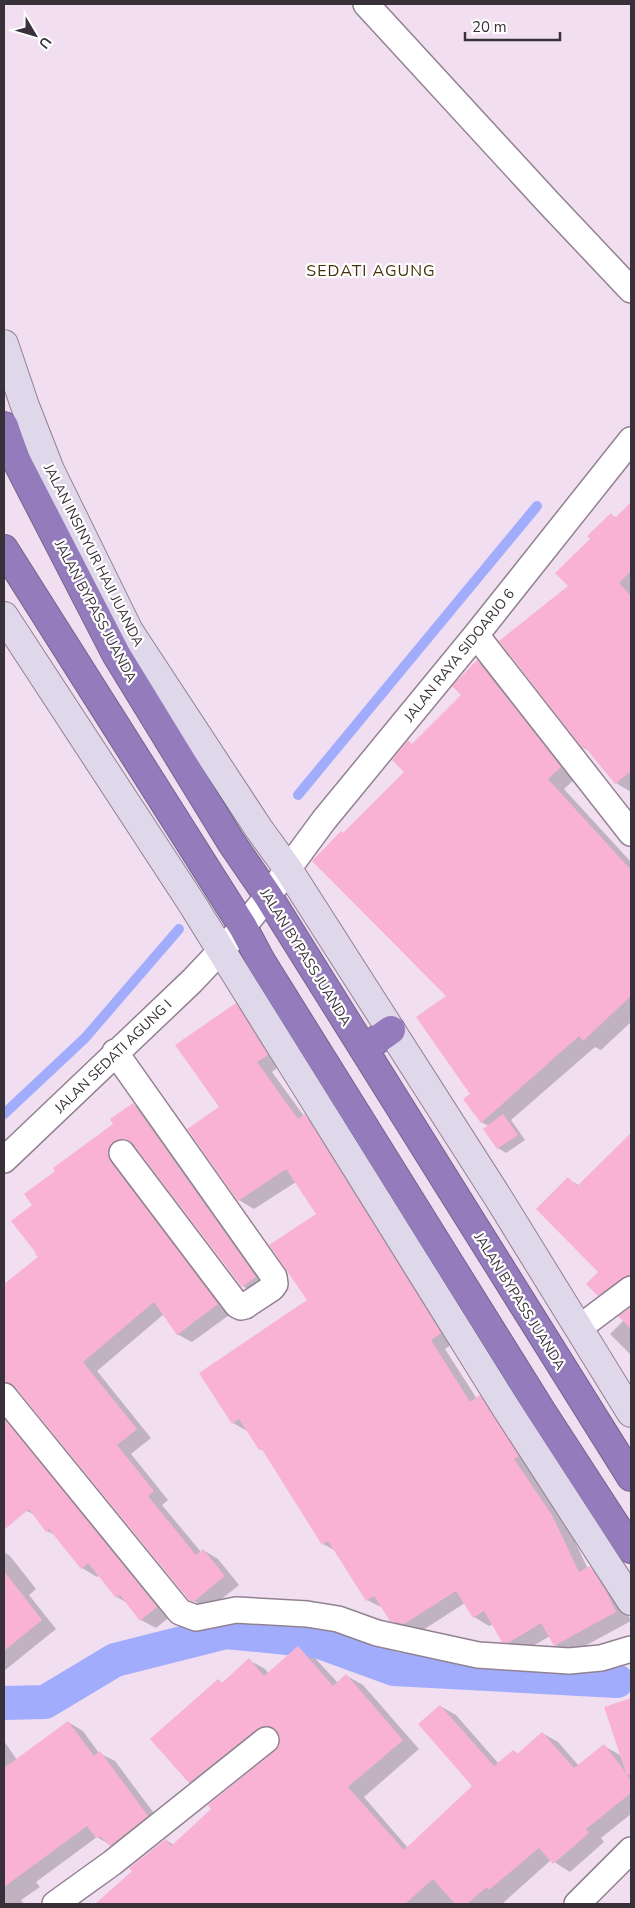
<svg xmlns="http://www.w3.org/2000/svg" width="635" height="1908" font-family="'Nunito Sans',sans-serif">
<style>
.shadow{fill:#0003}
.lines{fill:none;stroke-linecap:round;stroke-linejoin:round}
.stream{stroke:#a1adfc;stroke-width:10}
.canal{stroke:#a1adfc;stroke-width:34}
.building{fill:#f9b2d3}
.street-casing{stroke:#928192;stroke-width:28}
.secondary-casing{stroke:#928192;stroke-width:30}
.highway-casing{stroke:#74628e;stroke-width:30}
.street{stroke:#fff;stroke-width:25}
.secondary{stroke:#dfd8eb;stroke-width:28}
.highway{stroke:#947cbc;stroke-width:28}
.labels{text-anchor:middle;stroke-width:4.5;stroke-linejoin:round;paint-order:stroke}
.street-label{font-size:14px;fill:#393139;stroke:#fff}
.quarter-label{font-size:16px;letter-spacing:1px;fill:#433209;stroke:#fff}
</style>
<rect width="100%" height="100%" fill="#f1dff1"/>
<path class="shadow" d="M631 504V792L616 783 591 752 584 748 570 586 591 539 611 515 617 518Z
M477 661 494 671 577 777 564 789 631 862V1022L601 1050 595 1047 511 1120 525 1140 506 1153 498 1148 489 1126 481 1122 472 1094 447 996 343 834 405 772 413 745 463 695Z
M236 1005 251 1014 282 1064 272 1072 304 1116 320 1125 455 1342 445 1349 477 1399 480 1397 495 1406 533 1465 528 1468 567 1525 588 1569 590 1568 605 1577 621 1601 631 1621 570 1654 555 1645 550 1636 524 1651 519 1650 503 1641 493 1624 489 1626 474 1617 465 1603 420 1632 407 1629 391 1620 383 1608 367 1600 336 1551 323 1544 264 1451 260 1449 249 1432 233 1423 308 1301 317 1214 296 1182 254 1209 239 1200 189 1129 220 1107Z
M133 1104 148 1113 270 1286 257 1295 243 1286 137 1146 129 1149 232 1313 192 1342 177 1334 164 1314 97 1371 151 1438 131 1454 168 1500 162 1505 201 1552 203 1550 218 1559 239 1585 209 1609 190 1599 19 1390 9 1393 171 1616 156 1628 141 1620 129 1604 117 1597 99 1575 97 1577 82 1568 57 1536 47 1531 35 1515 27 1511 4 1482V1285L39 1257 33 1206Z
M627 1140 631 1142V1294L616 1305 598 1295 600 1273 568 1179 580 1186Z
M631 1308V1355L610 1334 624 1320 620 1317Z
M4 1552 10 1556 36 1589 29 1595 56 1629 4 1671Z
M298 1648 314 1657 338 1683 347 1676 363 1685 419 1749 364 1797 408 1848 474 1786 440 1706 456 1715 499 1764 514 1751 518 1754 542 1733 558 1742 579 1766 604 1746 620 1755 631 1770V1814L601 1838 604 1842 570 1872 551 1860 502 1904H99L166 1840 174 1845 276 1752 280 1746V1735L274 1737 205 1792 189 1782 218 1680 223 1683 249 1660 265 1669 269 1674Z
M68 1722 83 1731 99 1753 115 1761 162 1824 125 1854 97 1837 36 1882 40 1887 21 1900 24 1904H4V1741L17 1760Z"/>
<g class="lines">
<path class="stream" d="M298 795 537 506
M4 1114 85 1038 179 929"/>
<path class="canal" d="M4 1703 45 1702 115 1660 226 1632 317 1641 394 1669 617 1681"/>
</g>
<path class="building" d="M631 502V571L619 583 631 596V771L615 784 585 747 583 749 499 641 568 586 555 573 590 539 587 536 611 513 615 518Z
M477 660 561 767 548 779 631 870V996L583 1041 579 1036 481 1123 463 1099 470 1094 416 1017 446 996 312 861 341 831 343 833 404 772 392 760 408 740 412 744 461 695 452 686Z
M236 1003 268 1055 257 1062 298 1119 305 1114 441 1333 431 1340 470 1402 480 1395 519 1456 514 1459 552 1515 579 1572 590 1566 606 1591 616 1612 554 1646 541 1623 508 1643 502 1642 484 1611 473 1618 456 1591 404 1624 390 1621 374 1596 366 1601 328 1541 322 1545 261 1448 259 1450 239 1419 232 1424 199 1373 307 1300 269 1245 316 1214 286 1169 238 1201 187 1129 219 1107 175 1045Z
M133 1103 256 1277 242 1287 133 1144 128 1140 121 1139 113 1142 109 1148 108 1154 111 1162 218 1304 177 1335 154 1302 83 1362 137 1429 117 1445 154 1491 148 1496 196 1555 203 1549 225 1576 193 1602 189 1600 15 1387 10 1383 4 1382V1284L38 1257 35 1254 36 1253 11 1221 32 1205 24 1194 55 1171 53 1168 113 1124 110 1119Z
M503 1114 518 1135 497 1149 483 1129Z
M631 1133V1275L622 1278 598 1296 586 1284 598 1272 536 1209 568 1177 577 1186Z
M631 1307V1329L618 1316Z
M4 1418 157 1607 140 1621 120 1595 116 1598 88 1563 81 1569 49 1529 46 1532 29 1509 4 1530Z
M4 1571 42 1620 4 1651Z
M298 1646 333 1686 346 1674 403 1740 348 1787 404 1850 472 1786 418 1724 440 1705 494 1766 513 1750 517 1754 542 1732 574 1768 604 1744 626 1773 604 1707 631 1698V1774L627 1775 631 1781V1793L586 1829 589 1833 553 1864 539 1848 489 1890 487 1887 467 1904H455L433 1879 405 1904H95L132 1871 129 1868 166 1839 171 1846 211 1809 208 1805 275 1751 279 1746 280 1738 277 1731 272 1727 264 1726 257 1729 189 1783 150 1739 218 1679 222 1683 249 1658 264 1676Z
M68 1721 94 1756 100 1751 148 1816 110 1846 100 1836 96 1838 87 1826 4 1887V1768Z"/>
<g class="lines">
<g class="street-casing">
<path id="street" d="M366 4 548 202 631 290
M476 635 631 833
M115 1052 274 1277 275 1284 272 1288 245 1306 241 1307 237 1305 122 1153
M4 1160 192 981 243 927 268 896 324 820 476 635 631 440
M579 1328 631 1289
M4 1396 180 1612 196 1618 236 1610 307 1614 338 1619 377 1633 478 1655 569 1661 601 1658 631 1649
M55 1904 112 1863 266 1740
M577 1904 631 1850"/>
</g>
<g class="secondary-casing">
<path id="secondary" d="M4 344 25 406 50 470 129 631 259 829 288 869 499 1199 631 1413
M4 616 191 902 506 1408 631 1601"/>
</g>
<g class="highway-casing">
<path id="highway" d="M4 426 15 458 116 654 231 842 268 896 631 1477
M4 549 243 927 261 961 542 1412 631 1549
M364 1049 391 1030"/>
</g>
<use href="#street" class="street"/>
<use href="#secondary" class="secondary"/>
<use href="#highway" class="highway"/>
</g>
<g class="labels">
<g class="street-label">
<text transform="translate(94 555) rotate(63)" y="5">JALAN INSINYUR HAJI JUANDA</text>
<text transform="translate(96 611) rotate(62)" y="5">JALAN BYPASS JUANDA</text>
<text transform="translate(459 655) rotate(-51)" y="5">JALAN RAYA SIDOARJO 6</text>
<text transform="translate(306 957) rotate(58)" y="5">JALAN BYPASS JUANDA</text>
<text transform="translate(113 1056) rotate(-44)" y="5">JALAN SEDATI AGUNG I</text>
<text transform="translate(520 1301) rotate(58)" y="5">JALAN BYPASS JUANDA</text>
</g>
<g class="quarter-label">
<text x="371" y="276">SEDATI AGUNG</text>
</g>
</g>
<rect width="635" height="1908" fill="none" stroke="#393139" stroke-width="10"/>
<g transform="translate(35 35) rotate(128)" stroke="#ffffff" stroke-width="4" paint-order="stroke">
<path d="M0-4L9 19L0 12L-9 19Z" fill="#393139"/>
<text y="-8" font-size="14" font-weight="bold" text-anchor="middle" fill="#393139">U</text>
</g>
<path d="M465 32v8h95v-8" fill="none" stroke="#393139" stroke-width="2.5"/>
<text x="472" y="32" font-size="15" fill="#393139" stroke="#ffffff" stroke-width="4" paint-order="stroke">20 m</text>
</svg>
